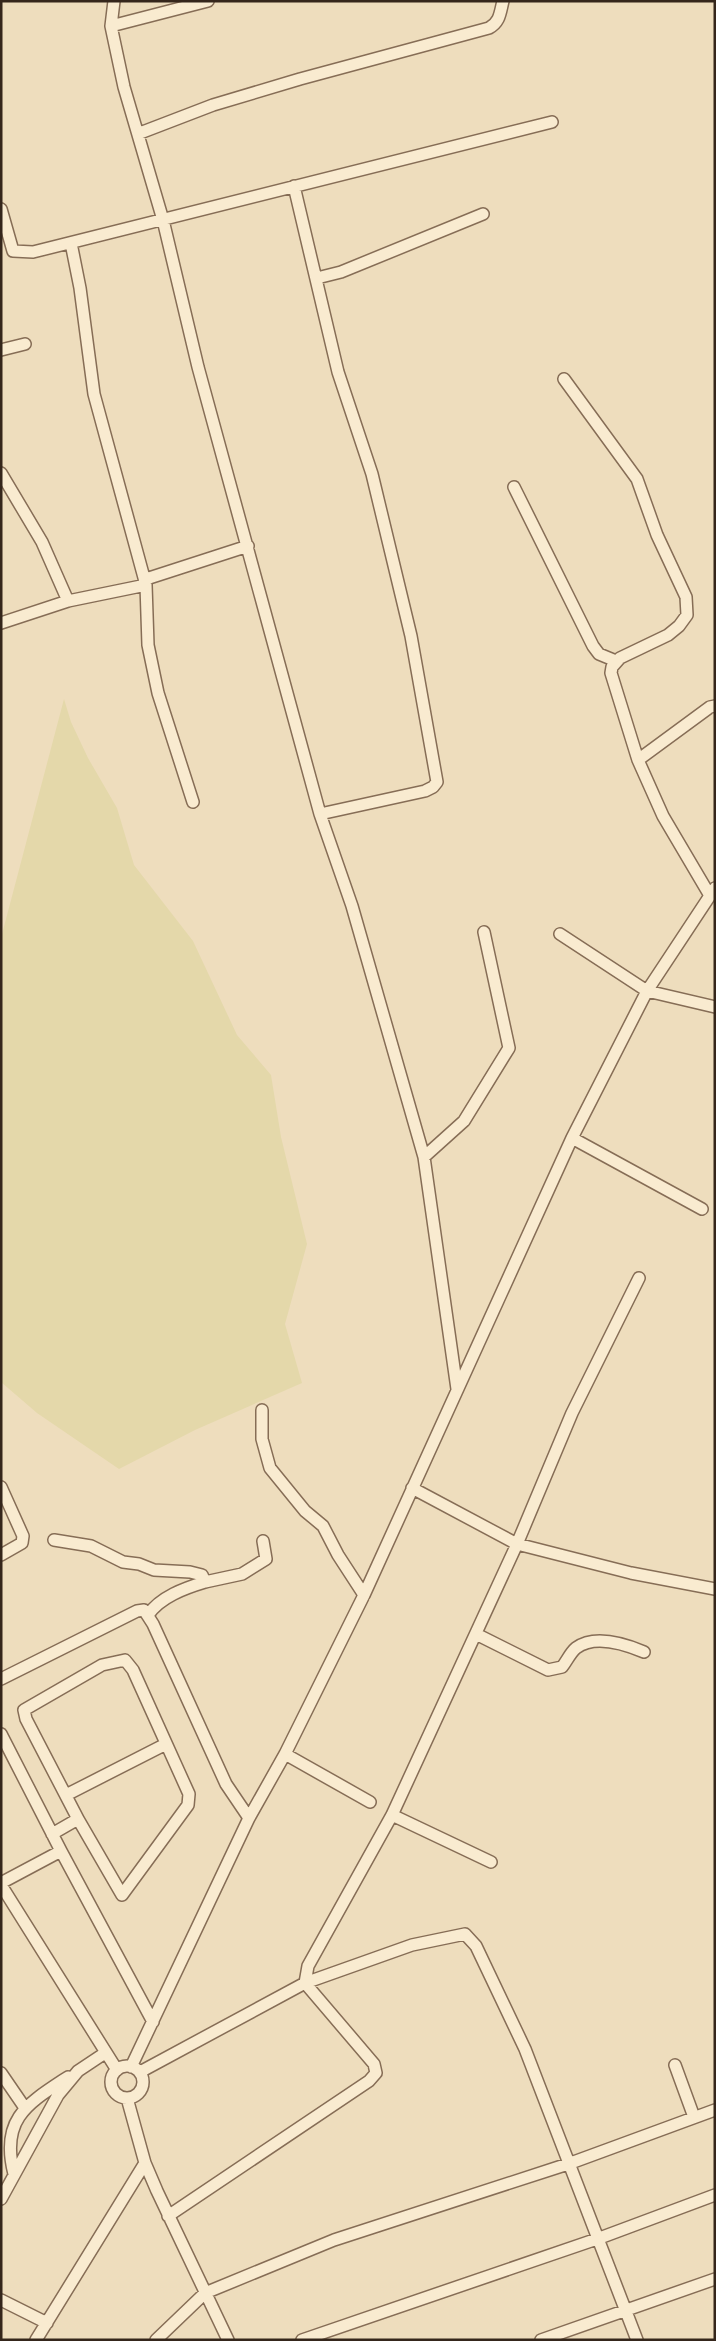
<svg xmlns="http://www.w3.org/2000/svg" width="716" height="2341" font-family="'Crimson Pro',serif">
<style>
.farmland{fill:#e4d8aa}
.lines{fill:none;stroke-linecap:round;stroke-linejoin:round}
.minor-casing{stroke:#866d56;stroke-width:14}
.minor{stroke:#f9ebd0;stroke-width:11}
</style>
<rect width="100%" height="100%" fill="#eeddbd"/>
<path class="farmland" d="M64 699 71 722 88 758 117 808 134 865 193 941 237 1035 271 1075 281 1137 307 1244 285 1324 302 1383 195 1430 119 1469 37 1413 1 1382V938Z"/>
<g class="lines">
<g class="minor-casing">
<path id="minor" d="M114 1 111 26 124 87 163 220 198 367 320 814 352 906 424 1157 457 1389
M111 26 208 1
M140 133 213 105 300 79 489 28C500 22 500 13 503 1
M294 186 338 372 372 474 411 636 437 782 433 787 425 791 320 814
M1 209 13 251 33 252 552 122
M317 278 341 272 483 214
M1 350 25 344
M564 379 637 479 657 535 686 597 687 615 679 626 668 635 620 658 612 667 611 673 638 760 663 816 709 894
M1 473 42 542 68 601
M514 487 593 646 599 654 616 661
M146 579 248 546
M146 585 148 645 158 693 193 802
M1 623 68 601 146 585 94 394 80 288 71 243
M638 760 710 707 715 706
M560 934 647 991 715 1007
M572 1138 702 1209
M424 1157 464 1121 509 1048 484 932
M262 1410V1439L270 1468 305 1511 323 1526 338 1555 364 1595
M1 1487 23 1536 22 1543 1 1555
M412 1488 517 1544 631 1573 715 1589
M54 1540 91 1546 123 1562 139 1564 154 1570 190 1572 202 1575 205 1582C185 1588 160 1597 148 1615
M205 1582 242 1574 266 1559 263 1541
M476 1634 548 1670 562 1667C567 1661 570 1653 576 1648 595 1634 625 1644 644 1652
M1 1679 137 1611 144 1610 153 1624 226 1784 249 1818
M1 1734 61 1851 153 2022
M285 1754 370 1802
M66 1795 166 1744
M392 1815 491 1862
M52 1834 78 1819 122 1895 188 1805 189 1794 133 1670 125 1660 102 1665 24 1710 26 1719 78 1819
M1 1883 61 1851
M1 1885 117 2070
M305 1983 308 1966 392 1815 517 1544 572 1413 639 1278
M675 2065 694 2117
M111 2082a16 16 0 1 1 32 0a16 16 0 1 1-32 0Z
M131 2067 249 1818 285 1754 364 1595 572 1138 647 991 715 888
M140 2072 305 1983 412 1945 465 1934 476 1946 525 2049 637 2340
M1 2073 25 2108
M127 2098 145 2163 157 2191 228 2340
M14 2174C0 2119 27 2104 68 2077
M1 2199 58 2095 78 2071 105 2053
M168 2216 369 2081 376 2073 374 2064 305 1983
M1 2300 47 2323
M36 2340 145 2163
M156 2340 205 2293 334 2240 568 2164 715 2110
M302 2340 597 2239 715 2195
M541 2340 715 2279"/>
</g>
<use href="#minor" class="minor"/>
</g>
<rect width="716" height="2341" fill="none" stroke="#35261b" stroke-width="5"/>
</svg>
